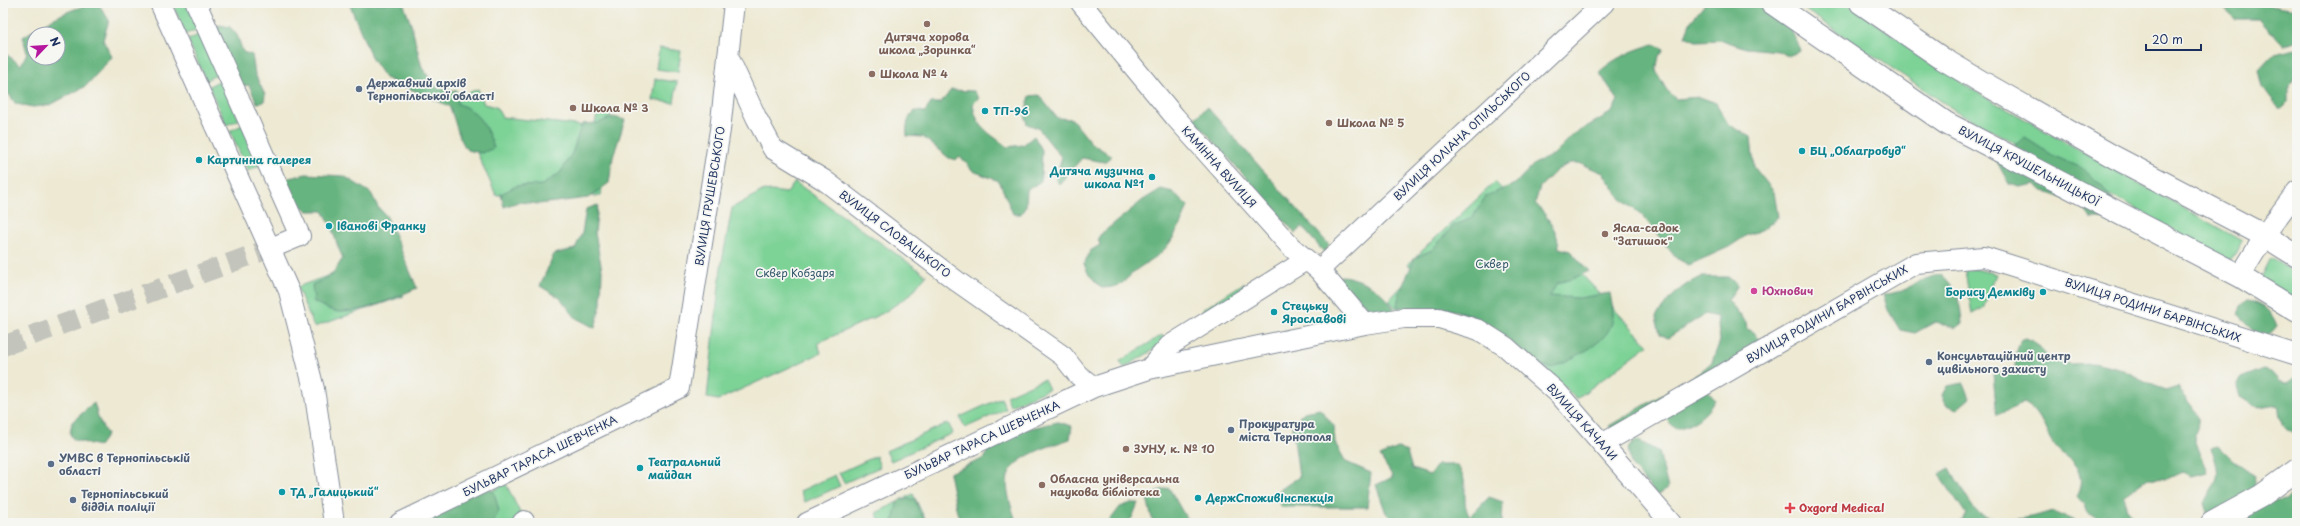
<svg xmlns="http://www.w3.org/2000/svg" width="2300" height="526" font-family="'Playpen Sans',sans-serif">
<style>
.green{fill:#7dd296;stroke:#4c807a}
.forest{fill:#66b47f;stroke:#40726e;fill-rule:evenodd}
.lines{fill:none;stroke-linecap:round;stroke-linejoin:round}
.street-tunnel{stroke:#c3c4bc;stroke-width:20;stroke-dasharray:20 10;stroke-linecap:butt}
.street-casing{stroke:#848c98;stroke-width:22}
.primary-casing{stroke:#848c98;stroke-width:24}
.street{stroke:#fff;stroke-width:20}
.primary{stroke:#fff;stroke-width:22}
.education-dot{fill:#8d6e63;stroke:#f6f6f2;stroke-width:1.5}
.service-dot{fill:#5c6f8a;stroke:#f6f6f2;stroke-width:1.5}
.culture-dot{fill:#0f9aa8;stroke:#f6f6f2;stroke-width:1.5}
.hotel-dot{fill:#d1479c;stroke:#f6f6f2;stroke-width:1.5}
.health-dot{fill:#e0444e;stroke:#f6f6f2;stroke-width:1.5}
.labels{text-anchor:middle;stroke-width:3.5;stroke-linejoin:round;paint-order:stroke}
.education-label{font-size:11px;font-weight:bold;fill:#785e54;stroke:#f6f6f2;text-anchor:start}
.service-label{font-size:11px;font-weight:bold;fill:#4e5e75;stroke:#f6f6f2;text-anchor:start}
.culture-label{font-size:11px;font-weight:bold;fill:#0d838f;stroke:#f6f6f2;text-anchor:start}
.street-label{font-size:11px;fill:#1b2f5e;stroke:#f6f6f2}
.park-label{font-size:11px;fill:#34586c;stroke:#f6f6f2}
.hotel-label{font-size:11px;font-weight:bold;fill:#b23c85;stroke:#f6f6f2;text-anchor:start}
.health-label{font-size:11px;font-weight:bold;fill:#be3a42;stroke:#f6f6f2;text-anchor:start}
</style>
<rect width="100%" height="100%" fill="#f6f6f2"/>
<filter id="ink" filterUnits="userSpaceOnUse"><feTurbulence type="fractalNoise" baseFrequency=".025" numOctaves="2"/><feDisplacementMap in="SourceGraphic" scale="8" xChannelSelector="R" yChannelSelector="G"/><feConvolveMatrix kernelMatrix="1 2 1 2 8 2 1 2 1" color-interpolation-filters="sRGB"/></filter>
<filter id="wash" filterUnits="userSpaceOnUse"><feTurbulence type="fractalNoise" baseFrequency=".012" numOctaves="4" result="noise"/><feDisplacementMap in="SourceGraphic" scale="16" xChannelSelector="R" yChannelSelector="G"/><feGaussianBlur stdDeviation="0.9" result="paint"/><feColorMatrix in="noise" values="0 0 0 0 0 0 0 0 0 0 0 0 0 0 0 0 0 1.4 0 .05"/><feComposite in="paint" operator="in"/></filter>
<g filter="url(#wash)">
<rect width="100%" height="100%" fill="#ede9d3"/>
<path class="green" d="M172 3H186L198 29 186 34Z
M1795 3H1847L1971 89 2242 241 2231 261 1956 111Z
M200 34 218 74 206 80 188 40Z
M659 48 681 51 678 72 656 69Z
M655 79 677 82 674 103 652 100Z
M221 80 239 120 226 125 209 86Z
M478 89 484 104 496 107 502 117 594 127 598 111 611 112 601 196 496 195 453 99Z
M242 125 260 165 248 171 230 131Z
M795 182 926 275 910 295 883 313 818 343 821 353 718 400 707 398 721 267 732 208 764 190 787 193Z
M1495 182 1648 345 1576 399C1541 364 1496 316 1445 309 1429 307 1412 308 1396 308L1389 300 1415 272 1408 264Z
M2271 258 2297 274V300L2261 278Z
M352 267 404 296 314 327 297 287Z
M1975 269 1996 274 1983 308 1972 314 1965 270Z
M1244 283 1248 290 1206 316 1202 310Z
M1162 335 1166 342 1124 368 1120 361Z
M1044 379 1049 389 1010 406 1006 396Z
M1001 398 1006 409 965 428 960 417Z
M948 423 953 433 891 461 886 451Z
M876 456 880 467 844 483 839 473Z
M835 475 840 486 805 502 800 491Z
M506 484 525 523H426Z
M913 494 927 523H881L876 513Z"/>
<path class="forest" d="M98 3 109 20 103 40 112 57 86 86 50 105 33 107 16 104 5 89 3 91V52L21 65 27 53 23 37C47 21 69 8 98 3ZM34 34H58V58H34Z
M349 3H403L411 24 422 68 437 88 457 91 458 104C478 110 488 129 494 148L482 153 467 150C457 136 456 121 449 106L385 78 372 59Z
M1706 3C1719 3 1744 0 1756 3 1777 11 1795 30 1800 51L1788 56 1778 51 1746 48 1722 40 1696 41 1685 36 1691 21Z
M2218 3H2268L2271 6 2297 10V18L2293 27 2297 41 2284 46 2259 19H2235Z
M219 25 230 27 237 35 243 52 252 55 255 74 265 95 264 102 257 103 249 85 235 87 212 34Z
M1654 44 1664 49 1659 56 1656 71 1666 89 1676 99 1700 97 1716 103 1728 124 1751 137 1754 167 1774 192 1778 217 1763 230 1747 235 1729 247 1689 265 1676 258 1642 215 1621 199 1603 173 1579 163H1570L1557 170 1540 187 1535 203C1547 216 1558 230 1559 248L1570 251 1589 271 1572 279 1557 283 1550 296 1579 298 1610 293C1611 300 1613 308 1613 315 1613 343 1573 357 1552 368L1537 364 1493 327 1466 313 1438 307 1416 312 1397 306C1399 288 1409 275 1414 258L1432 250 1453 226 1472 218 1486 196 1515 184 1534 164 1553 155 1574 134 1612 112 1618 100 1599 72C1616 57 1633 50 1654 44Z
M2296 49 2297 73 2288 89V102L2280 110 2263 87 2259 70 2274 54Z
M951 90 974 91 979 98 973 104C976 128 990 133 1007 147L1023 145 1034 136 1042 150 1041 181 1027 190 1026 206 1021 214H1013L999 181 973 171 960 156 956 160 949 158 923 137 907 136C906 126 907 118 915 111L925 112 931 103H941Z
M1039 95 1057 118 1072 119 1091 143 1112 156 1104 162 1082 158 1059 184 1055 177 1062 158 1038 128 1027 124 1025 114 1030 96Z
M1207 107 1330 246 1324 252 1302 227 1295 233 1194 119Z
M613 117 625 120 613 157 609 183 588 198 539 204 518 202 504 207 501 194 516 186 542 185 560 173 572 153 582 124 598 123Z
M2025 138 2054 156 2082 168 2101 185 2115 204 2113 219H2091L2084 208 2076 202 2048 193 2035 184 2020 187 2009 184 1995 158Z
M306 174 344 176 371 193 378 207 387 217 417 288C394 298 368 311 343 312 333 313 322 306 314 302L312 285 332 275 343 258C335 243 333 225 323 211H308L297 203 288 204 285 179Z
M1161 189 1173 192 1188 206C1182 222 1174 240 1162 252 1154 259 1144 264 1136 270 1122 282 1124 287 1102 288L1089 275 1084 264 1090 251 1100 245 1098 238 1101 234 1143 200Z
M598 205 595 233 602 270 601 304 595 328 576 318 560 298 540 286 554 254 575 249 582 233 586 209Z
M1942 275C1957 288 1961 305 1962 324L1956 328 1935 322 1915 333 1900 330 1888 310 1883 294C1905 295 1920 276 1942 275Z
M1342 276C1362 278 1389 293 1395 313H1377L1351 296 1339 280V277Z
M1702 277H1728L1738 285 1728 300 1746 322 1747 329 1752 331 1762 344 1708 391 1715 400C1706 416 1693 425 1676 429L1665 418 1613 431 1609 426 1698 374 1712 362 1720 341 1717 317 1705 314 1668 338 1660 334 1656 317C1667 301 1682 283 1702 277Z
M2248 301C2264 304 2272 312 2277 326L2266 338 2252 330 2238 316 2241 306Z
M2026 338 2033 341 2048 357 2071 364 2094 363 2123 370 2165 391 2178 387C2184 399 2195 406 2198 419 2199 424 2195 429 2194 434 2193 443 2204 462 2207 472L2192 476 2182 472 2167 479 2148 478 2123 496 2127 509 2139 523H2108L2088 513 2084 503 2076 497C2080 489 2082 482 2079 473 2076 461 2061 455 2054 445 2043 430 2043 413 2024 403L1997 415 1993 374 2015 369 2016 353 2021 340Z
M2264 369 2270 371 2280 382 2287 383 2297 376V433C2285 433 2279 418 2279 408L2277 405 2258 408 2240 397 2237 386 2241 378Z
M1964 383 1970 398 1957 409 1946 405 1942 395 1947 386Z
M94 403 99 420 107 435 99 446 74 440 70 434 72 422Z
M1320 409 1334 426 1335 443 1346 462 1371 473 1367 507H1281L1275 493 1299 477 1292 424 1304 412Z
M1058 422 1072 426 1070 439C1053 445 1013 456 1008 476 1005 489 1011 506 1015 518L1008 523H961L957 512 949 473 985 458 989 444 1000 435Z
M1637 440 1659 452 1668 488 1657 495 1631 465 1628 448Z
M2219 446 2233 460 2256 476 2253 493 2209 518 2204 502C2220 478 2221 475 2211 448Z
M1398 448 1407 452 1412 469 1430 475 1437 465H1457C1472 485 1459 500 1470 517L1489 497 1503 502 1502 523H1396L1386 513 1376 485 1393 477 1380 456Z
M1950 468C1958 482 1966 499 1976 511 1992 526 2033 518 2053 511L2080 523H1959L1966 514 1939 474Z
M486 486 494 492 499 511 493 523H412Z
M1169 488 1189 523H1153L1147 498 1157 491Z
M2297 489V523H2226L2256 504 2286 500Z
M901 499H915L919 511 928 523H893L897 503Z
M1131 503H1138L1132 518 1126 523H1108L1120 507Z"/>
</g>
<g filter="url(#ink)">
<g class="lines">
<path class="street-tunnel" d="M3 346 271 248"/>
<g class="street-casing">
<path id="street" d="M160 3 289 291 314 389 334 523
M196 3 300 236 271 248
M1081 3 1175 117 1291 247 1319 270 1365 324
M728 56 756 117 773 149 824 180 958 282 1063 356 1078 375 1094 387
M1319 270 1604 3
M2240 276 2271 226 2297 191
M1149 369 1169 346 1306 260
M1602 444 1916 263 1984 257 2297 355
M400 523 679 388 720 130 734 3
M522 523 524 521
M807 523 1094 387 1149 369 1365 324 1404 318H1439L1479 330 1506 347 1533 371 1558 393 1671 523"/>
</g>
<g class="primary-casing">
<path id="primary" d="M1772 3 1946 123 2240 276 2297 311
M1861 3 1943 59 1980 81 2114 157 2265 236 2297 256
M2212 523 2261 496 2297 470"/>
</g>
<use href="#street" class="street"/>
<use href="#primary" class="primary"/>
</g>
</g>
<g class="education-dot">
<circle cx="927" cy="24" r="4"/>
<circle cx="872" cy="74" r="4"/>
<circle cx="573" cy="108" r="4"/>
<circle cx="1329" cy="123" r="4"/>
<circle cx="1605" cy="234" r="4"/>
<circle cx="1126" cy="449" r="4"/>
<circle cx="1042" cy="485" r="4"/>
</g>
<g class="service-dot">
<circle cx="359" cy="89" r="4"/>
<circle cx="1929" cy="362" r="4"/>
<circle cx="1231" cy="430" r="4"/>
<circle cx="51" cy="464" r="4"/>
<circle cx="73" cy="500" r="4"/>
</g>
<g class="culture-dot">
<circle cx="985" cy="111" r="4"/>
<circle cx="1802" cy="151" r="4"/>
<circle cx="199" cy="160" r="4"/>
<circle cx="1152" cy="177" r="4"/>
<circle cx="329" cy="226" r="4"/>
<circle cx="2043" cy="292" r="4"/>
<circle cx="1274" cy="312" r="4"/>
<circle cx="640" cy="468" r="4"/>
<circle cx="282" cy="492" r="4"/>
<circle cx="1198" cy="498" r="4"/>
</g>
<circle class="hotel-dot" cx="1754" cy="291" r="4"/>
<path class="health-dot" d="M1788 502h4v4h4v4h-4v4h-4v-4h-4v-4h4z"/>
<g class="labels">
<g class="education-label">
<text x="927" y="41" text-anchor="middle">Дитяча хорова<tspan x="927" dy="13">школа „Зоринка“</tspan></text>
<text x="880" y="78">Школа № 4</text>
<text x="581" y="112">Школа № 3</text>
<text x="1337" y="127">Школа № 5</text>
<text x="1613" y="232">Ясла-садок<tspan x="1613" dy="13">"Затишок"</tspan></text>
<text x="1134" y="453">ЗУНУ, к. № 10</text>
<text x="1050" y="483">Обласна універсальна<tspan x="1050" dy="13">наукова бібліотека</tspan></text>
</g>
<g class="service-label">
<text x="367" y="87">Державний архів<tspan x="367" dy="13">Тернопільської області</tspan></text>
<text x="1937" y="360">Консультаційний центр<tspan x="1937" dy="13">цивільного захисту</tspan></text>
<text x="1239" y="428">Прокуратура<tspan x="1239" dy="13">міста Тернополя</tspan></text>
<text x="59" y="462">УМВС в Тернопільській<tspan x="59" dy="13">області</tspan></text>
<text x="81" y="498">Тернопільський<tspan x="81" dy="13">відділ поліції</tspan></text>
</g>
<g class="culture-label">
<text x="993" y="115">ТП-96</text>
<text x="1810" y="155">БЦ „Облагробуд“</text>
<text x="207" y="164">Картинна галерея</text>
<text x="1144" y="175" text-anchor="end">Дитяча музична<tspan x="1144" dy="13">школа №1</tspan></text>
<text x="337" y="230">Іванові Франку</text>
<text x="2035" y="296" text-anchor="end">Борису Демківу</text>
<text x="1282" y="310">Стецьку<tspan x="1282" dy="13">Ярославові</tspan></text>
<text x="648" y="466">Театральний<tspan x="648" dy="13">майдан</tspan></text>
<text x="290" y="496">ТД „Галицький“</text>
<text x="1206" y="502">ДержСпоживІнспекція</text>
</g>
<g class="street-label">
<text transform="translate(1462 136) rotate(-43)" y="4">ВУЛИЦЯ ЮЛІАНА ОПІЛЬСЬКОГО</text>
<text transform="translate(2029 166) rotate(28)" y="4">ВУЛИЦЯ КРУШЕЛЬНИЦЬКОЇ</text>
<text transform="translate(1219 167) rotate(48)" y="4">КАМІННА ВУЛИЦЯ</text>
<text transform="translate(710 196) rotate(-81)" y="4">ВУЛИЦЯ ГРУШЕВСЬКОГО</text>
<text transform="translate(895 234) rotate(37)" y="4">ВУЛИЦЯ СЛОВАЦЬКОГО</text>
<text transform="translate(2153 310) rotate(18)" y="4">ВУЛИЦЯ РОДИНИ БАРВІНСЬКИХ</text>
<text transform="translate(1827 314) rotate(-30)" y="4">ВУЛИЦЯ РОДИНИ БАРВІНСЬКИХ</text>
<text transform="translate(1582 422) rotate(48)" y="4">ВУЛИЦЯ КАЧАЛИ</text>
<text transform="translate(982 440) rotate(-25)" y="4">БУЛЬВАР ТАРАСА ШЕВЧЕНКА</text>
<text transform="translate(540 456) rotate(-26)" y="4">БУЛЬВАР ТАРАСА ШЕВЧЕНКА</text>
</g>
<g class="park-label">
<text x="1492" y="268">Сквер</text>
<text x="795" y="277">Сквер Кобзаря</text>
</g>
<g class="hotel-label">
<text x="1762" y="295">Юхнович</text>
</g>
<g class="health-label">
<text x="1799" y="512">Oxgord Medical</text>
</g>
</g>
<rect width="2300" height="526" fill="none" stroke="#f6f6f2" stroke-width="16"/>
<g transform="translate(46 46) rotate(65)"><circle r="19" fill="#f6f6f2" stroke="#9ea6b7"/>
<path d="M0-3L7 15L0 10L-7 15Z" fill="#b5179e"/>
<text y="-6" font-size="11" font-weight="bold" text-anchor="middle" fill="#1b2f5e">N</text>
</g>
<path d="M2146 44v6h55v-6" fill="none" stroke="#1b2f5e" stroke-width="2"/>
<text x="2152" y="44" font-size="12" fill="#1b2f5e" stroke="#f6f6f2" stroke-width="3" paint-order="stroke">20 m</text>
</svg>
